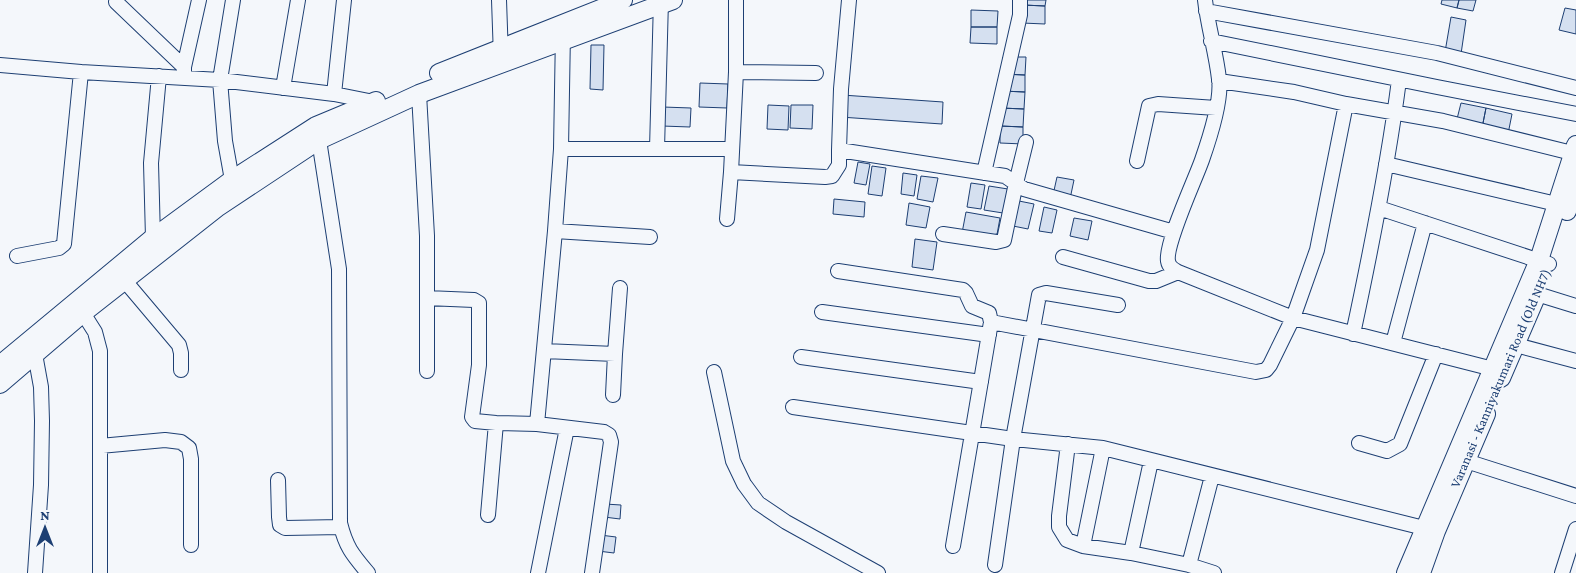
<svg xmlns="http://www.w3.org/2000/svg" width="1576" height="573" font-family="'Crimson Pro',serif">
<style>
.building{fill:#d5e0f0;stroke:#1d3f73}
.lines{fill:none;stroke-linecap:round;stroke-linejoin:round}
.minor-casing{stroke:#1d3f73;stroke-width:16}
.major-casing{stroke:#1d3f73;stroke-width:20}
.minor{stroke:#f4f7fb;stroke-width:14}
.major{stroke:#f4f7fb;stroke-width:18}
.labels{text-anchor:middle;stroke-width:4;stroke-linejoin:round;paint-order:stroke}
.street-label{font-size:14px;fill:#1d3f73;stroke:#f4f7fb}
</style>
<rect width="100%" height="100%" fill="#f4f7fb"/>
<path class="building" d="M1023 0H1046L1045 6 1023 5Z
M1442 0H1459L1457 8 1441 4Z
M1459 0H1476L1473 11 1457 8Z
M1023 5 1045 6V24L1022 23Z
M1565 8 1576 10V34L1559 30Z
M971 10 998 11 997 27H971Z
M1451 17 1466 20 1461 54 1445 52Z
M971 27H997V44L970 43Z
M591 45H604L603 90 590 89Z
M1003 57H1026L1025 75 1002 74Z
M1002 74 1025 75V92L1002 91Z
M700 83 728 84 727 108 699 107Z
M1002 91 1025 92 1024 109 1001 108Z
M842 95 943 102 942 124 840 117Z
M1461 103 1486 108 1482 128 1456 123Z
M768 105 789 106 788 130 767 129Z
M791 105H813L812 129 790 128Z
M663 107 691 108 690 127 662 126Z
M1001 108 1024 109 1023 127 1000 126Z
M1486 108 1512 114 1508 134 1482 128Z
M1000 126 1023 127V144L1000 143Z
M858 162 870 164 866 185 854 183Z
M872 166 886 168 882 196 868 194Z
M903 173 917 175 914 196 901 194Z
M921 176 938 178 933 202 917 199Z
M1057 177 1074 180 1070 199 1053 195Z
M971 183 985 185 981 209 967 207Z
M989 186 1008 189 1003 213 984 210Z
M834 199 865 202 864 217 833 214Z
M1019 201 1034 204 1028 229 1013 226Z
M909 203 930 207 926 228 906 225Z
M1044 207 1057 210 1052 233 1039 231Z
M966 212 1000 218 996 240 962 233Z
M1074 218 1092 221 1088 240 1070 236Z
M915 239 937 242 933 270 912 267Z
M605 504 621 505 620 519 604 517Z
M600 535 616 537 614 553 598 551Z"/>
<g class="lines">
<g class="minor-casing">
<path id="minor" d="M499 0 501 57
M736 0V72L731 172 825 177 832 176 839 165V150L1005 176 1024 189 1174 232
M1205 0C1208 27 1216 52 1219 79 1222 100 1209 140 1202 160 1195 180 1165 244 1168 261 1169 267 1173 269 1178 272L1293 318 1501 371
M116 2 184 67
M1206 11 1437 53 1576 88
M1211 41 1437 87 1576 114
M0 65 81 72 220 80 334 94 374 102 376 103
M736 72 816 73
M184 74V67L199 0
M1219 81 1294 92 1346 104 1443 121 1576 154
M283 88 298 0
M334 94 344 0
M419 94 427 236V371
M319 140 339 269 340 523C346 547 352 554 368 573
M561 149 563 32
M657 149 661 0
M839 150 841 89 849 0
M1137 161 1149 106 1158 104 1216 108
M1386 164 1548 202
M984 173 1020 15V0
M232 180 225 141 220 80 233 0
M1379 208 1549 264
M727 219 731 172
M555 231 650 237
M943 234 996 242 1004 240 1016 183 1026 142
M153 238 151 163 159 76
M17 256 59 248 64 244 81 72
M1063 257 1149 281H1156L1178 272
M838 271 963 290 966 293 972 306 989 313 991 322
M125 281 179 345 181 353V370
M1537 294 1576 306
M427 298 474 300 479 303V365L472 417 475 421 496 423 537 424 604 432 609 435 611 442 592 573
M822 312 989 335
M83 313 95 332 100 351V573
M1353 334C1371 250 1388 165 1399 80
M1393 343 1425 223
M1516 345 1576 361
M544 351 615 354 620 288
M35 354 41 387 42 421 41 485 35 573
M801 357 981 382
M714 372 733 461 744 484 758 503 786 522 878 573
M613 395 615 354
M793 407 1013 439 1103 448 1424 528
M537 424 555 231 561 149H731
M1359 443 1387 451 1400 444 1436 354
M1068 444 1059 516V527L1067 540 1083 546
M100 446 165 440 181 442 189 448 191 459V545
M1103 448 1083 546 1131 553
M1151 461 1131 553 1189 565 1212 476
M1466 461 1576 496
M278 480 279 517 280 525 285 528 341 527
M488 515 496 423
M953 546 991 322 1256 372 1266 370 1270 365 1293 318 1317 250 1346 104
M995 565 1013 439 1039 295 1046 293 1118 305
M1189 565 1214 573
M538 573 567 428
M1562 573 1576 529"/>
</g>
<g class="major-casing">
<path id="major" d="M439 73 623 0
M1567 211 1576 183
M0 365 153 238 232 180 316 126 376 101
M1501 378 1535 299
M0 384 83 313 218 207 319 140 419 94 673 0
M1406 573 1539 260 1576 145
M1421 573 1436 531 1486 414"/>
</g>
<use href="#minor" class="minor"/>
<use href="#major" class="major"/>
</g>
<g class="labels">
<g class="street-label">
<text transform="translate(1500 378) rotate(-67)" y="5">Varanasi - Kanniyakumari Road (Old NH7)</text>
</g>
</g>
<g transform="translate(45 528)" stroke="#f4f7fb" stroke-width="4" paint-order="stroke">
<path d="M0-4L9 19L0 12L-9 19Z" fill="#1d3f73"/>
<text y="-8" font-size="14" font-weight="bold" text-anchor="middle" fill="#1d3f73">N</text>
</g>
</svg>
